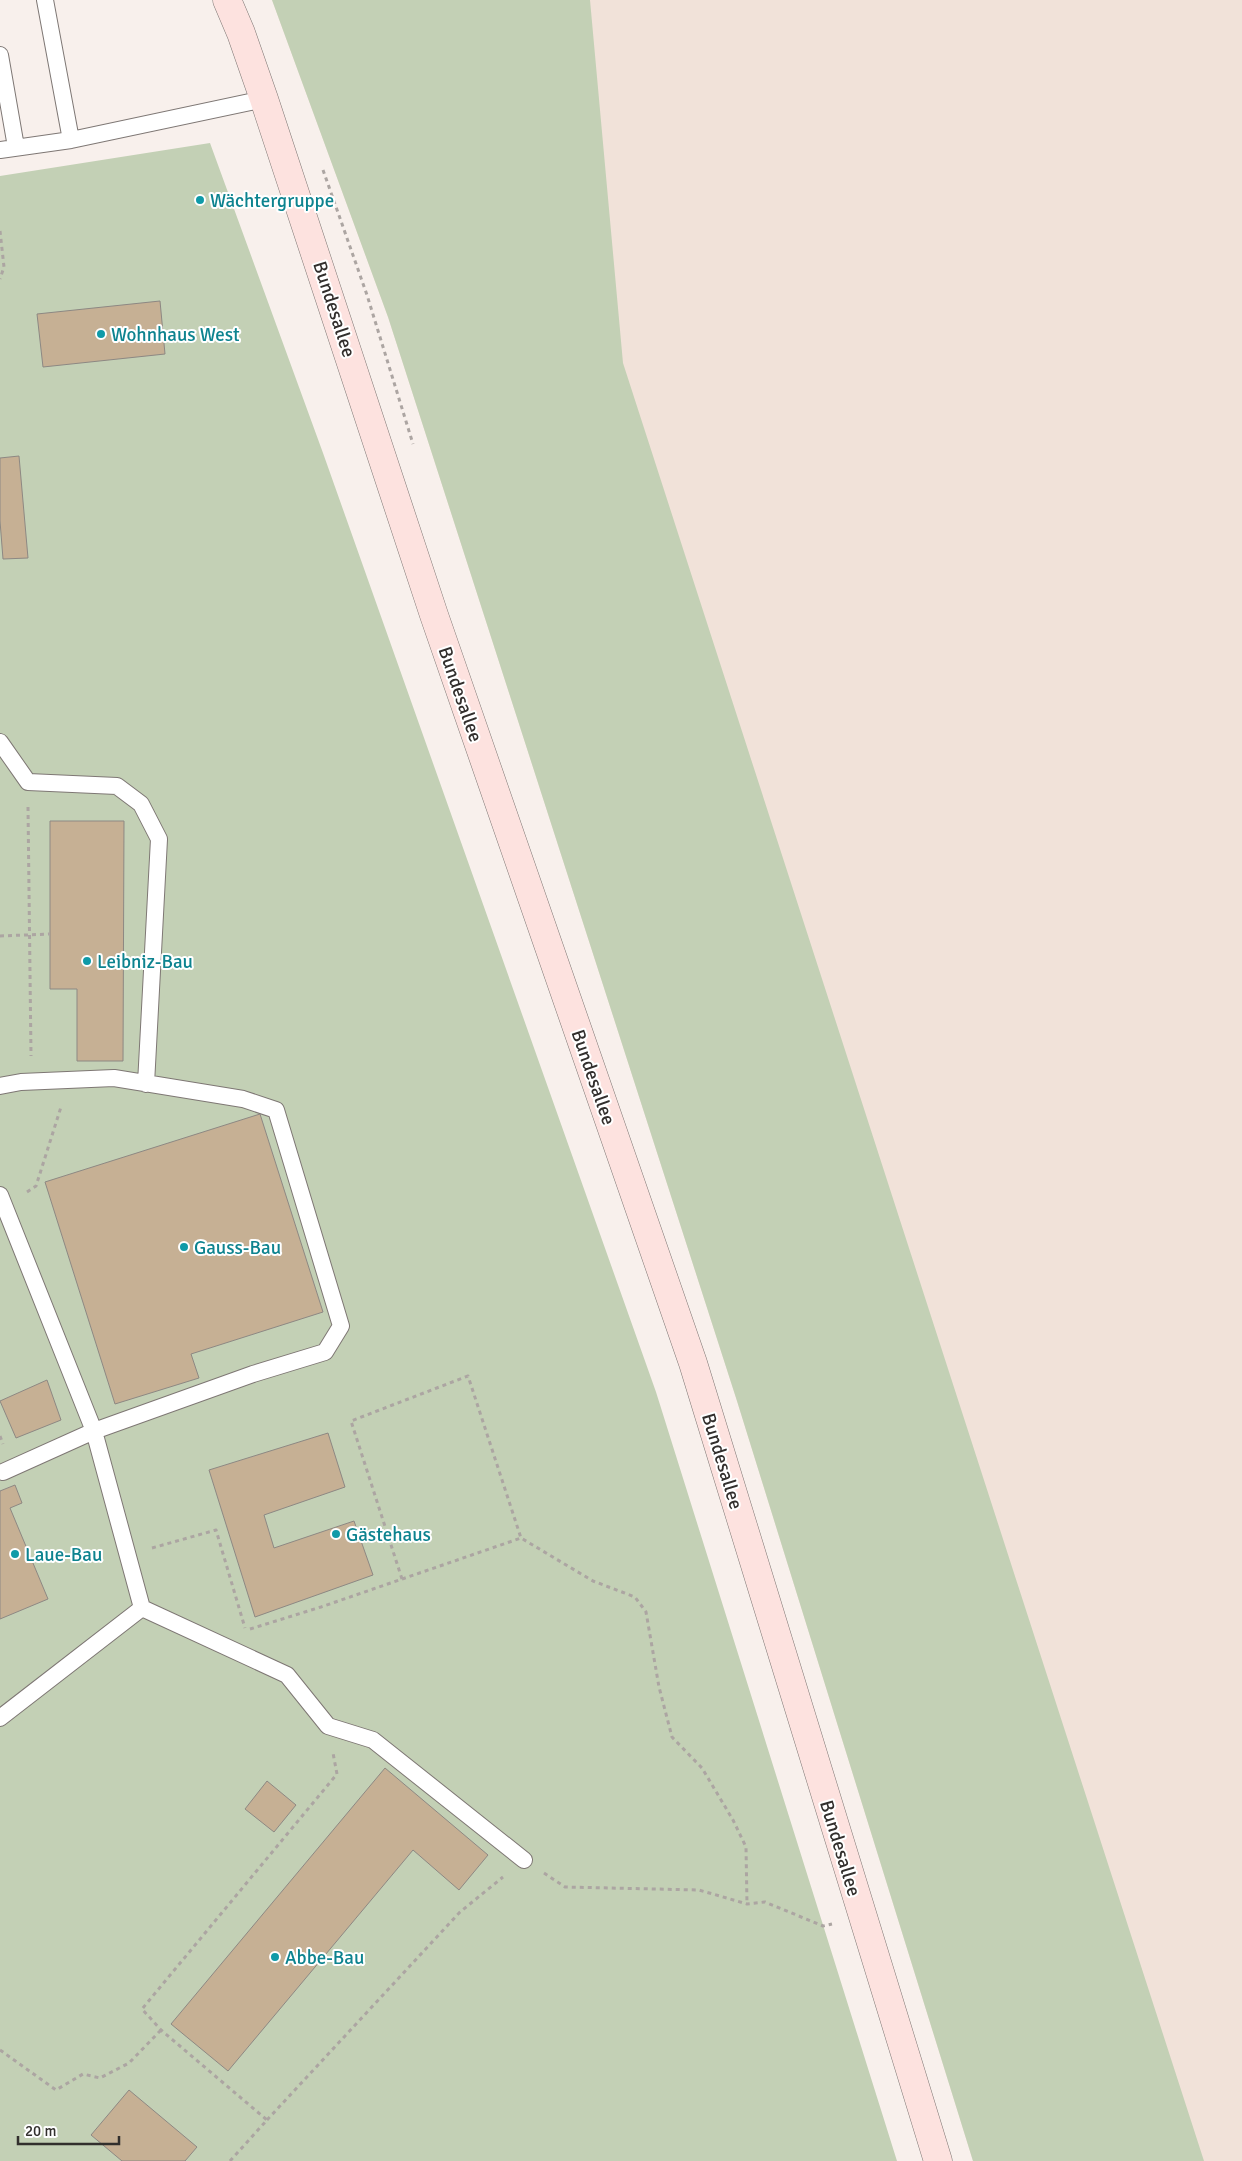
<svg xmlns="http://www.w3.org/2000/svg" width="1242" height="2161" font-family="Signika,sans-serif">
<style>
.built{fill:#f1e2d9}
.green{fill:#c3d0b5}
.building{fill:#c6b094;stroke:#8d8883}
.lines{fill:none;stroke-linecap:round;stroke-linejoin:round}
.lane-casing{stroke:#7e7774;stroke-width:18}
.secondary-casing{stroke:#7e7774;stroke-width:29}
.path{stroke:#aca5a2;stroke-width:3;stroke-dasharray:4 4;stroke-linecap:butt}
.lane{stroke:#fff;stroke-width:16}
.secondary{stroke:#fde2df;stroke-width:28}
.culture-dot{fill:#0f9aa8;stroke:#fff;stroke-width:2}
.labels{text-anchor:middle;stroke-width:4;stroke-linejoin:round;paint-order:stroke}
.culture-label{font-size:19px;fill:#0d838f;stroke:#fff;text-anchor:start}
.street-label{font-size:19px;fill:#322f2d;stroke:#fff}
</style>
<rect width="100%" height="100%" fill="#f8f0ec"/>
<path class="built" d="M272 0H1242V2161H973L737 1401 388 317Z"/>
<path class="green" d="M272 0H590L623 363 1204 2161H973L737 1401 388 317Z
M210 143 323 453 656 1392 897 2161H0V176Z"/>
<path class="building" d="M160 301 165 354 43 367 37 314Z
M19 456 28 558 3 559 0 521V458Z
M50 821H124L123 1061H77V989H50Z
M260 1114 323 1312 191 1354 199 1378 115 1404 45 1182Z
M47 1380 61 1420 16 1438 0 1401Z
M328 1433 345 1487 264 1515 274 1548 354 1521 373 1575 255 1617 209 1470Z
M15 1485 22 1503 10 1508 48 1599 0 1619V1491Z
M385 1768 488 1855 459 1890 413 1850 228 2071 171 2024Z
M267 1781 296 1805 274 1832 245 1809Z
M129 2090 197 2147 185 2161H122L91 2135Z"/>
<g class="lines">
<g class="lane-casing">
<path id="lane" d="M45 0 71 140
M0 55 16 147
M0 150 71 140 264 99
M0 742 28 782 117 786 141 804 159 839 146 1084
M0 1086 21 1082 114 1078 243 1099 276 1110 341 1326 325 1352 253 1374 94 1431 3 1472
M0 1195 94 1431 142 1608 0 1718
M142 1608 287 1675 328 1726 373 1740 524 1860"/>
</g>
<g class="secondary-casing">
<path id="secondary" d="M227 0 241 33 264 99 434 615 693 1363 938 2161"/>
</g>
<path class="path" d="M323 170 367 295 413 444
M0 231 4 267 0 279
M28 807 31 1056
M0 936 50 934
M27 1192 36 1186 61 1107
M0 1436 3 1444
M152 1548 216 1530 245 1628
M402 1579 351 1421 468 1376 521 1538
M250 1629 321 1607 521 1538 593 1581 635 1597 646 1612 659 1687 672 1737 702 1768 733 1820 746 1847 747 1904
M544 1873 565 1887 699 1890 747 1904 765 1902 823 1926 832 1924
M0 2050 56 2090 83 2074 100 2078 129 2063 161 2030
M267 2120 460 1912 503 1877
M230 2161 267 2120 161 2030 142 2009 337 1774 333 1753"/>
<use href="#lane" class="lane"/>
<use href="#secondary" class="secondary"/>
</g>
<g class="culture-dot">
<circle cx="200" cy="200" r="5"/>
<circle cx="101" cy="334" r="5"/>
<circle cx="87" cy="961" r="5"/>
<circle cx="184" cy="1247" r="5"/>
<circle cx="336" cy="1534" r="5"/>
<circle cx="15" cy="1554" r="5"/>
<circle cx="275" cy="1957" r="5"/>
</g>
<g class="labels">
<g class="culture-label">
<text x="210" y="207">Wächtergruppe</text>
<text x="111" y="341">Wohnhaus West</text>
<text x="97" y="968">Leibniz-Bau</text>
<text x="194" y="1254">Gauss-Bau</text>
<text x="346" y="1541">Gästehaus</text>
<text x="25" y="1561">Laue-Bau</text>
<text x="285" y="1964">Abbe-Bau</text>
</g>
<g class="street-label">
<text transform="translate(335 309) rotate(72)" y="7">Bundesallee</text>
<text transform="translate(461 694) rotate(71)" y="7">Bundesallee</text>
<text transform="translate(594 1077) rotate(71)" y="7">Bundesallee</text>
<text transform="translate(723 1461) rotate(73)" y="7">Bundesallee</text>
<text transform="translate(841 1848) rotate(73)" y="7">Bundesallee</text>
</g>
</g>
<path d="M18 2136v8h101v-8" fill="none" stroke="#322f2d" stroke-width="2.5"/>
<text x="25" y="2136" font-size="15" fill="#322f2d" stroke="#ffffff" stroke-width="4" paint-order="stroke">20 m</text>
</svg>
